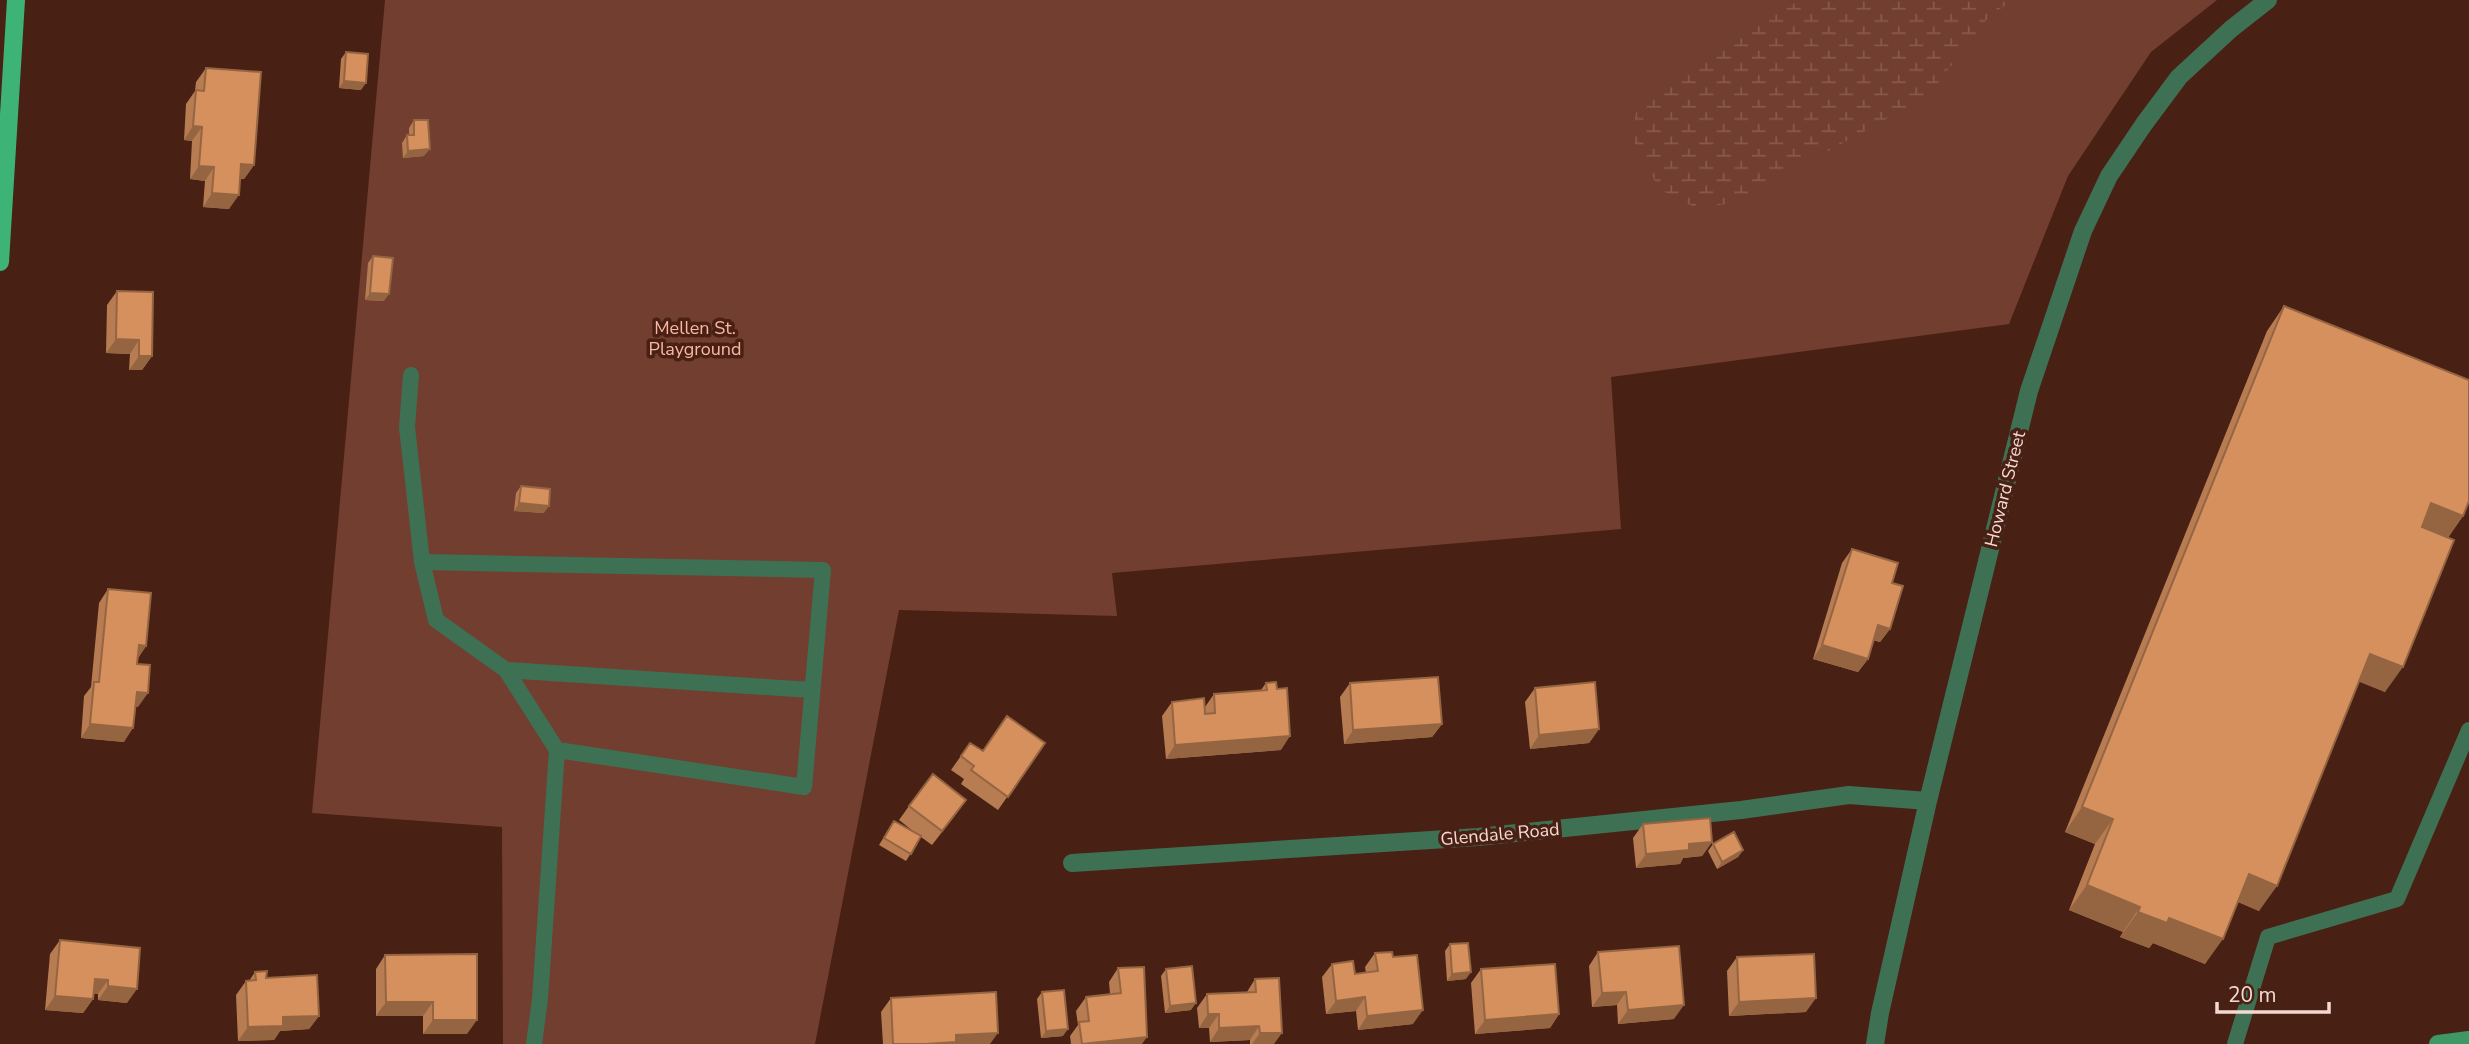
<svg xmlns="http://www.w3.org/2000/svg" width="2469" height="1044" font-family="'Nunito Sans',sans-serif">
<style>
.green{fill:#723e30}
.wetland{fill:url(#wetland-marsh)}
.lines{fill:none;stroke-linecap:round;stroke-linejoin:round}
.lane{stroke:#3e7153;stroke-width:16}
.street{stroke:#3e7153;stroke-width:18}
.secondary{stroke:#409766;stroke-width:18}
.primary{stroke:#3db475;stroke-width:18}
.wall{fill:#b77c51}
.shaded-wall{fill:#956542}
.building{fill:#d5905e;stroke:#956542;stroke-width:2}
.labels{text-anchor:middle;stroke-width:7;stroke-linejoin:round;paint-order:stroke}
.park-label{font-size:18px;fill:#fab7a5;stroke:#492014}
.street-label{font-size:18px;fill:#f5d9d1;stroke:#492014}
</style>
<defs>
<pattern id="wetland-marsh" width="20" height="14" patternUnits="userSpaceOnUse" patternTransform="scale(1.75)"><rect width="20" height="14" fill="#723e30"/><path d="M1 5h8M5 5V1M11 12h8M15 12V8" fill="none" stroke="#87594d"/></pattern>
</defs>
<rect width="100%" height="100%" fill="#492014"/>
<path class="green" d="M385 0H2217L2151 52 2068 176 2009 324 1611 377 1621 529 1112 573 1117 616 899 610 815 1044H503L502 827 312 813Z"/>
<path class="wetland" d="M1800 0H2015L1991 14 1928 96 1734 203 1696 208 1659 189 1632 138 1638 100Z"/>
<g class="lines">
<path class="lane" d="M411 375 407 427 422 562 436 620 506 670 557 750 540 999 534 1044
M422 562 823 570 804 787 557 750
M506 670 812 690
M2235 1044 2268 937 2397 899 2469 730"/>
<path class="street" d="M1072 863 1478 837 1741 810 1849 795 1928 801
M1875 1044 1880 1013 1928 801 2029 391 2083 231 2109 176 2144 124 2179 77 2231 29 2268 0"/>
<path class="secondary" d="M2438 1044 2469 1040"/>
<path class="primary" d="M0 262 16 0"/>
</g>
<path class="wall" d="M346 52 361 90 339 88 341 59Z
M206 68 254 165 244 179H240L229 209 203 207 205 181 190 179 192 141 184 140 186 104 195 91 196 82Z
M414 120 424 156 403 158 402 143 407 135H409V128Z
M373 256 384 301 365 300 368 263Z
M117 291 152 356 142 370H129L130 354 106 353 107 305Z
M2284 306 2463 516 2448 537 2385 692 2359 681 2259 911 2238 902 2205 964 2153 943 2149 948 2120 937 2123 932 2069 910 2095 844 2065 832 2267 331Z
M521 486 544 513 514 511 516 493Z
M1852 549 1892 583 1890 629 1880 642 1873 640 1868 659 1858 672 1813 659 1842 563Z
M108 589 146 646 138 658V707L136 706 124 742 81 738 84 696 91 687 99 603Z
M1266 683 1281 750 1166 759 1162 716 1172 702 1205 707 1214 694 1261 690Z
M1350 683 1442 724 1432 737 1344 744 1340 697Z
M1535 688 1599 729 1589 743 1530 749 1525 702Z
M970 743 983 751 1045 743 998 810 961 784 964 779 951 770Z
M909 806 956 814 932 845 921 837 906 861 879 845 894 821 918 835 899 820Z
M1643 824 1712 842 1702 856 1683 858 1680 864 1636 868 1633 838Z
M1713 844 1743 850 1738 857 1717 869 1708 851Z
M60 940 140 948 127 1003 98 1000V994L94 993 93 999 83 1013 45 1010 50 954Z
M1450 944 1466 979 1447 981 1445 951Z
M1598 952 1674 1019 1618 1024 1617 1005 1592 1007 1589 966Z
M1375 953 1393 957 1413 1024 1358 1030 1356 1011 1326 1014 1322 977 1332 964 1355 974 1366 973 1365 967Z
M385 955 467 1034H423V1016H376V969Z
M1737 957 1806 1012 1729 1016 1727 971Z
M1118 968 1142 1044H1071L1070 1036 1078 1025 1076 1011 1086 997 1110 994 1109 982Z
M1166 969 1191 1010 1165 1013 1161 976Z
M1481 969 1559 1014 1550 1028 1475 1034 1471 983Z
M255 972 266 978 319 1016 309 1029 280 1031 274 1040 238 1041 236 995 246 981H249Z
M1255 979 1274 1044H1250V1040L1210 1042 1209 1028H1199L1197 1008 1207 994 1247 992Z
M1042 992 1063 1036 1041 1038 1037 999Z
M891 998 990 1044H883L881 1012Z"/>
<path class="shaded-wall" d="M344 81 366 83 361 90 339 88Z
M193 126 202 127 192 141 184 140Z
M430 149 424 156 403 158 408 151Z
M241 164 254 165 244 179 231 178Z
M199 166 214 167 205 181 190 179Z
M212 193 239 195 229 209 203 207Z
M370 293 389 294 384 301 365 300Z
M116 339 139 340 130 354 106 353Z
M139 356H152L142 370H129Z
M519 503 549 506 544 513 514 511Z
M2431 503 2463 516 2446 541 2414 528Z
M1878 625 1890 629 1880 642 1868 639Z
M139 645 146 646 137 660Z
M1822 645 1868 659 1858 672 1813 659Z
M2370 654 2403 667 2385 692 2352 679Z
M137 692 148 693 138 707 127 705Z
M90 724 133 728 124 742 81 738Z
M1442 724 1432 737 1344 744 1353 730Z
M1599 729 1589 743 1530 749 1539 735Z
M1290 736 1281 750 1166 759 1175 745Z
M966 800 956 814 932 845 942 831Z
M2082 807 2113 819 2095 844 2065 832Z
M1712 842 1702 856 1683 858 1680 864 1636 868 1646 854 1689 844Z
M1743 850 1738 857 1717 869 1722 862Z
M2249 874 2277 886 2259 911 2232 899Z
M2087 885 2140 907 2123 932 2069 910Z
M2138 912 2169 918 2223 939 2205 964 2153 943 2149 948 2120 937Z
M1471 972 1466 979 1447 981 1452 974Z
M95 979 108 980 98 994 85 993Z
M108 986 137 989 127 1003 98 1000Z
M1626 992 1617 1005 1592 1007 1602 993Z
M55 996 93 999 83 1013 45 1010Z
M1365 997 1356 1011 1326 1014 1336 1001Z
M1816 998 1806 1012 1729 1016 1739 1002Z
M386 1002H433L423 1016H376Z
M1196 1003 1191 1010 1165 1013 1170 1006Z
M1684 1005 1674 1019 1618 1024 1628 1010Z
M1423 1010 1413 1024 1358 1030 1367 1016Z
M1208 1014H1219L1209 1028H1199Z
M1559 1014 1550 1028 1475 1034 1485 1020Z
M319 1016 309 1029 280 1031 274 1040 238 1041 248 1027 283 1017Z
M433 1020H477L467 1034H423Z
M1259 1026 1250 1040 1210 1042 1219 1028Z
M1068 1029 1063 1036 1041 1038 1046 1031Z
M998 1033 990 1044H925L956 1035Z
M1260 1033H1282L1274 1044H1252Z
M1147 1037 1142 1044H1088Z"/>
<path class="building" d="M346 52 368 54 366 83 344 81Z
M206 68 261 72 254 165 241 164 239 195 212 193 214 167 199 166 202 127 193 126 196 90 204 91Z
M414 120H428L430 149 408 151 407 135H414Z
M373 256 393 258 389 294 370 293Z
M117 291 153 292 152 356H139V340L116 339Z
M2284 306 2469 380V501L2463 516 2431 503 2422 527 2454 540 2403 667 2370 654 2277 886 2249 874 2223 939 2169 918 2167 923 2138 912 2140 907 2087 885 2113 819 2082 807Z
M521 486 550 489 549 506 519 503Z
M1852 549 1898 563 1892 583 1903 586 1890 629 1878 625 1868 659 1822 645Z
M108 589 151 593 146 646 139 645 137 664 150 665 148 693 137 692 133 728 90 724 94 682H99Z
M1438 677 1442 724 1353 730 1350 683Z
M1276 682 1277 689 1287 688 1290 736 1175 745 1172 702 1204 698 1205 714 1215 713 1214 694 1267 690 1266 683Z
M1595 682 1599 729 1539 735 1535 688Z
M1007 716 1045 743 1008 797 971 770 974 766 961 756 970 743 983 751Z
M933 774 966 800 942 831 909 806Z
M1710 818 1712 842 1689 844V850L1646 854 1643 824Z
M894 821 921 836 911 854 884 838Z
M1734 832 1743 850 1722 862 1713 844Z
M60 940 140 948 137 989 108 986V980L95 979 93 999 55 996Z
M1468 943 1471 972 1452 974 1450 944Z
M1679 946 1684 1005 1628 1010 1626 992 1602 993 1598 952Z
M1392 952 1393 957 1417 955 1423 1010 1367 1016 1365 997 1336 1001 1332 964 1353 961 1355 974 1378 971 1375 953Z
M477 954V1020H433V1002H386L385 955Z
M1814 954 1816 998 1739 1002 1737 957Z
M1555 964 1559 1014 1485 1020 1481 969Z
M1192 966 1196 1003 1170 1006 1166 969Z
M1144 967 1147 1037 1082 1044 1079 1022 1089 1021 1086 997 1121 993 1118 968Z
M267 971 266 978 317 975 319 1016 283 1017V1026L248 1027 246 981 256 980 255 972Z
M1279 978 1282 1033H1260L1259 1026 1219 1028V1014H1208L1207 994 1256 992 1255 979Z
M1064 990 1068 1029 1046 1031 1042 992Z
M996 992 998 1033 956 1035V1042L925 1044H893L891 998Z"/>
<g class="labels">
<g class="park-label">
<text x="695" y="334">Mellen St.<tspan x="695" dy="21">Playground</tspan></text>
</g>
<g class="street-label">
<text transform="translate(2005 489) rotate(-76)" y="6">Howard Street</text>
<text transform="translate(1500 834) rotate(-5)" y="6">Glendale Road</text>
</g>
</g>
<path d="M2217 1002v10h112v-10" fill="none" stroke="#f5d9d1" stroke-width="3.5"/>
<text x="2228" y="1002" font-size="21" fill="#f5d9d1" stroke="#492014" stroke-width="5" paint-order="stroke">20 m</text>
</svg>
